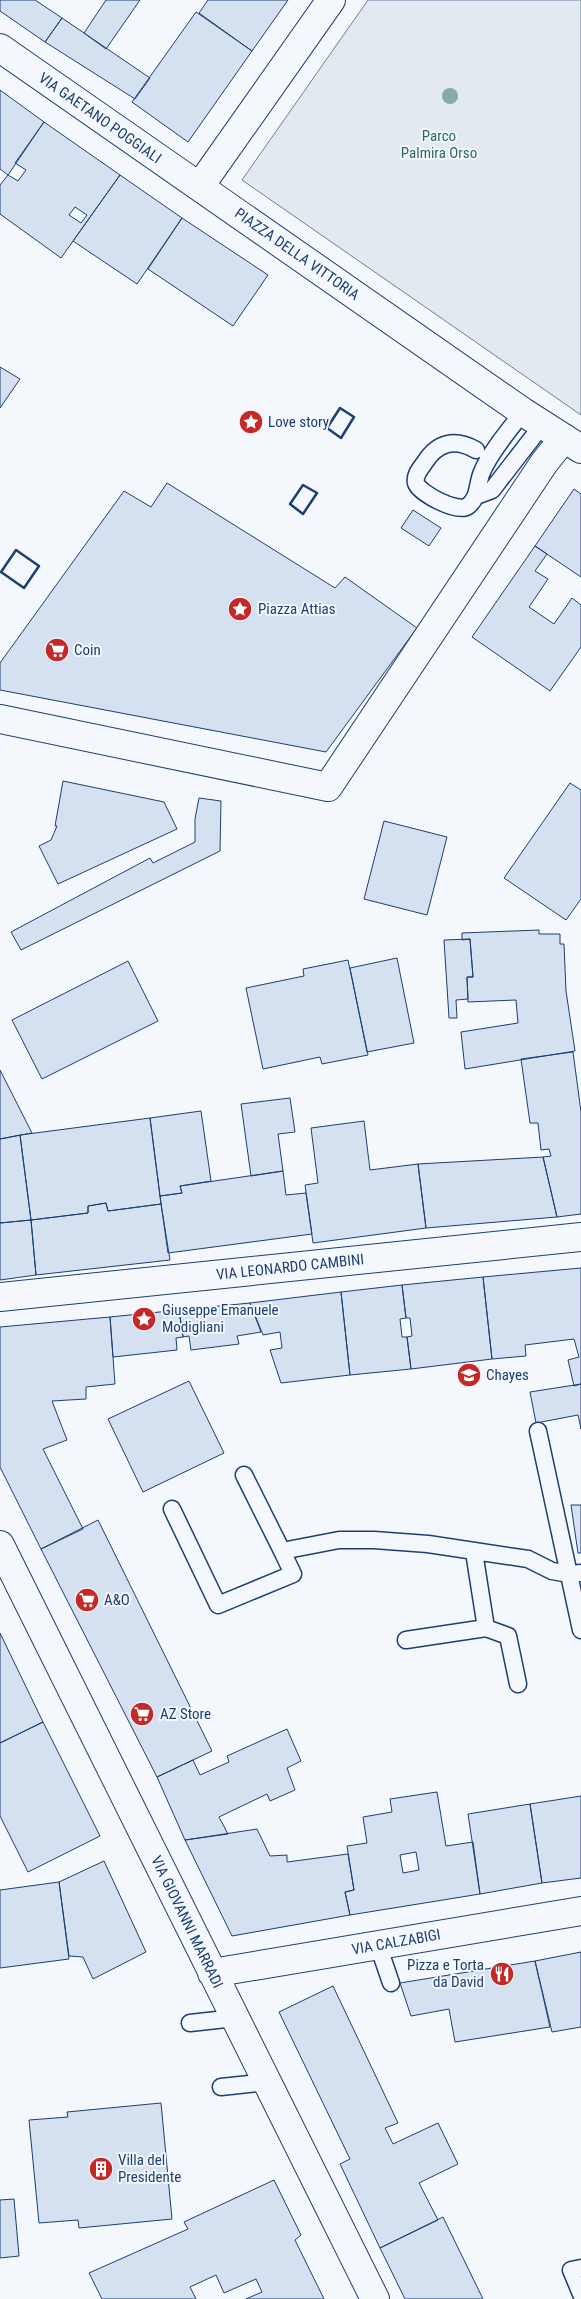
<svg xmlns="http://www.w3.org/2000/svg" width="581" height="2299" font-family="'Roboto Condensed',sans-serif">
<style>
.green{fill:#e3e9f0;stroke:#687fa3}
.building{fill:#d5e0f0;stroke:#1d3f73;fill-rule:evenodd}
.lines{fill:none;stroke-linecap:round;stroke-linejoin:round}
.service-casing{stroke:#1d3f73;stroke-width:19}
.minor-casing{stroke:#1d3f73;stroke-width:30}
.service{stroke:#f4f7fb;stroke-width:16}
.minor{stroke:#f4f7fb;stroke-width:28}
.wall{stroke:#1d3f73;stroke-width:2.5}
.tree{fill:#86aba6}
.labels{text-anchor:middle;stroke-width:4;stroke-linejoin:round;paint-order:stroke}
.street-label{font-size:15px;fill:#1d3f73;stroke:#f4f7fb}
.park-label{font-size:15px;fill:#2c6c60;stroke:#f4f7fb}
.poi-label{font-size:15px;fill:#1d3f73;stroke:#f4f7fb;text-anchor:start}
</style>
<rect width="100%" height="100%" fill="#f4f7fb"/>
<path class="green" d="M368 0H581V415L242 180Z"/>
<path class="building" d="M0 0H35L62 18 45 42 0 11Z
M106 0H140L106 49 84 33Z
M208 0H288L252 51 199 13Z
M196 12 252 51 188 142 132 102Z
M62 18 150 78 135 99 45 42Z
M0 90 44 122 8 175 0 169Z
M44 122 120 175 61 258 0 214V185L8 175 18 181 26 170 15 163ZM75 207 87 215 81 223 69 215Z
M120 175 182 218 137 284 73 241Z
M182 218 268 275 233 326 148 269Z
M0 367 20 379 0 408Z
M167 483 335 588 345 577 417 628 326 752 0 690V663L124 491 151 507Z
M574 489 581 494V577L535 546Z
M413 510 441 528 429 546 401 528Z
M535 546 547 554 535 571 548 579 529 607 554 624 572 598 581 605V647L550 691 472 637Z
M63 781 164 802 177 829 58 884 39 846 51 840 57 826H55Z
M570 783 581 790V899L566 920 504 878Z
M199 798 221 801 220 851 21 950 11 932 150 858 153 863 195 842V819Z
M384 821 447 837 427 915 364 899Z
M539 930V934H560V944H564L566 991 575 1051 465 1069 461 1032 518 1023 516 1000 468 1002 467 977H473L470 939 462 940V933Z
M470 939 473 977H467L468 999 456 1000 457 1018H449L444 940Z
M397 958 414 1043 367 1052 350 968Z
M348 960 368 1055 322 1064 320 1057 263 1069 246 988 304 976 303 969Z
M128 961 158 1021 42 1079 12 1020Z
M573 1052 581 1112V1214L557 1217 543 1157 551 1156 549 1149 541 1150 538 1123H530L521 1059Z
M0 1070 32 1133 0 1139Z
M290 1098 295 1132 278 1134 283 1171 251 1176 241 1104Z
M201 1111 211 1181 180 1186 182 1193 160 1196 150 1118Z
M150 1118 161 1204 108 1211 106 1203 88 1206V1213L31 1220 20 1135Z
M364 1121 370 1170 418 1164 426 1228 313 1243 305 1185 318 1183 311 1128Z
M20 1135 31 1220 0 1223V1139Z
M543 1157 557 1217 426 1228 418 1164Z
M283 1171 286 1195 306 1193 312 1234 168 1253 160 1196 182 1193 180 1186Z
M106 1203 108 1211 161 1204 170 1260 36 1275 31 1220 88 1213V1206Z
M31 1220 36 1275 0 1280V1223Z
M581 1268V1384L574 1386 568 1360 579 1357 574 1339 525 1345 526 1356 492 1359 483 1277Z
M483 1277 492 1359 411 1369 407 1337 412 1336 410 1318H406L402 1285Z
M402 1285 406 1318 400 1319 402 1337H407L411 1369 350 1375 341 1292Z
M341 1292 350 1375 281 1383 270 1350 282 1348 280 1332 263 1335 250 1303Z
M250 1303 261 1332 237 1336 239 1344 191 1350 189 1336 183 1337 179 1310Z
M179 1310 183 1337 176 1338 177 1350 113 1357 110 1317Z
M110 1317 115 1384 86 1387V1399L52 1401 67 1440 43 1449 83 1529 41 1549 0 1467V1327Z
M189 1381 224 1453 143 1492 108 1419Z
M581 1384V1429L578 1415 536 1423 530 1392Z
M571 1505H581V1553H578Z
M98 1520 212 1751 157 1777 41 1549Z
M0 1633 43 1722 0 1743Z
M43 1722 100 1836 28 1872 0 1816V1743Z
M287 1729 301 1761 287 1768 295 1790 270 1801 267 1794 219 1817 228 1834 185 1840 157 1777 193 1760 200 1775 229 1762 227 1756Z
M437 1792 446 1846 473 1842 480 1894 350 1915 345 1892 354 1890 347 1846 367 1843 363 1817 392 1812 390 1799ZM416 1852 419 1870 403 1873 400 1855Z
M581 1796V1878L542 1883 530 1804Z
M530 1804 542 1883 480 1894 468 1814Z
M257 1829 270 1856 287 1855V1862L348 1854 354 1890 345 1892 350 1915 232 1936 185 1840Z
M104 1861 146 1952 93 1979 83 1957 69 1956 59 1882Z
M59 1882 69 1959 0 1968V1890Z
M581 1952V2027L552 2032 535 1961Z
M535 1961 550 2027 455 2042 449 2009 411 2016 400 1983Z
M333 1986 398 2123 385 2128 393 2144 438 2123 458 2164 419 2183 438 2220 380 2248 340 2164 350 2159 279 2012Z
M161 2103 172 2219 79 2228 78 2220 39 2223 29 2120 68 2117 67 2112Z
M274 2180 301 2235 295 2240 324 2299H246L262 2292 256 2279 224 2293 216 2275 190 2287 196 2299H102L89 2273 188 2229 184 2222Z
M14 2199 19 2256 0 2258V2200Z
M443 2217 483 2299H405L380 2248Z"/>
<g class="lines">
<g class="service-casing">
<path id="service" d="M476 450C455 438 438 442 425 462 421 468 414 475 416 483 419 493 458 514 468 506 479 498 477 483 482 472 490 452 510 429 523 412
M476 496 492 490 543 424
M538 1431 581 1630
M244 1475 282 1551
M172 1509 218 1605 293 1574 282 1551 339 1540H374L428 1544 528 1559 552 1571 569 1574 581 1573
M486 1628 508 1636 518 1684
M406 1640 486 1628 474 1552
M378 1945 391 1983
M190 2023 235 2018
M221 2087 267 2082
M581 2268 571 2270 581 2294"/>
</g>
<g class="minor-casing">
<path id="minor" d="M0 48 523 412 581 449
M200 186 331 0
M0 719 328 787 544 463 564 438
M0 1297 581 1237
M0 1545 375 2299
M212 1973 581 1911"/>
</g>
<use href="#service" class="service"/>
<use href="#minor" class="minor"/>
<path class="wall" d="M340 408 354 417 341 438 327 428Z
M303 485 317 493 303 514 290 504Z
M16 550 39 566 24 588 1 572Z"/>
</g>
<circle class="tree" cx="450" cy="96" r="8"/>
<defs>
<g id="sight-disc" transform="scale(1.25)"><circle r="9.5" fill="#c62828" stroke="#f4f7fb"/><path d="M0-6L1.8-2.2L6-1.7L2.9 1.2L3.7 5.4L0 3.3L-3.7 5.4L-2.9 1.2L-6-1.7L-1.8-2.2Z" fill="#fff"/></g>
<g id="supermarket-disc" transform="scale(1.25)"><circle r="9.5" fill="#c62828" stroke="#f4f7fb"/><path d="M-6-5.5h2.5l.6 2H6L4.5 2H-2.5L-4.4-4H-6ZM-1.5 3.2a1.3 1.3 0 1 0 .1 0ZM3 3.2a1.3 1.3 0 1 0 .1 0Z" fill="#fff"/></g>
<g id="school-disc" transform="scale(1.25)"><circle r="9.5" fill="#c62828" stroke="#f4f7fb"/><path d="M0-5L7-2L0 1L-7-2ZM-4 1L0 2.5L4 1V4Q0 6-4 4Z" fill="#fff"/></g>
<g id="restaurant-disc" transform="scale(1.25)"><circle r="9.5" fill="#c62828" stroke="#f4f7fb"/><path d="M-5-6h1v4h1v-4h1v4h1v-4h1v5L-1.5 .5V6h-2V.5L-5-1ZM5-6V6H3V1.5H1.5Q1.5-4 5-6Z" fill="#fff"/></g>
<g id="building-disc" transform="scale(1.25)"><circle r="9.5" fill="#c62828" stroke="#f4f7fb"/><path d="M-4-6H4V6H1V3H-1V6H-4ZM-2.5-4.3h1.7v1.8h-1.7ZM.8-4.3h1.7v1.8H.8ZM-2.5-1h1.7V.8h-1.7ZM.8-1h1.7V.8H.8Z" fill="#fff"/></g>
</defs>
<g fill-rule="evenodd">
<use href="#sight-disc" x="251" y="422"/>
<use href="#sight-disc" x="240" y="609"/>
<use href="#supermarket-disc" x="57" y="650"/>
<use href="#sight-disc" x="144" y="1319"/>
<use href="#school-disc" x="469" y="1375"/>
<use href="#supermarket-disc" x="87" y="1600"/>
<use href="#supermarket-disc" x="142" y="1714"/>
<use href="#restaurant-disc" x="502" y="1974"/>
<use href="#building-disc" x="101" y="2169"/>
</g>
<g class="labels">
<g class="street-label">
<text transform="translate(100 118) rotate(35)" y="5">VIA GAETANO POGGIALI</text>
<text transform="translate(297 254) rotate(35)" y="5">PIAZZA DELLA VITTORIA</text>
<text transform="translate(290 1267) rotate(-6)" y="5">VIA LEONARDO CAMBINI</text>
<text transform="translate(187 1922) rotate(64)" y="5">VIA GIOVANNI MARRADI</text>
<text transform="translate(396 1942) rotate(-10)" y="5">VIA CALZABIGI</text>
</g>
<g class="park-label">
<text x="439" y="141">Parco<tspan x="439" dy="17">Palmira Orso</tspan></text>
</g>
<g class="poi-label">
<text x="268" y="427">Love story</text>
<text x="258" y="614">Piazza Attias</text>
<text x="74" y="655">Coin</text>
<text x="162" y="1315">Giuseppe Emanuele<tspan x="162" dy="17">Modigliani</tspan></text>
<text x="486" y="1380">Chayes</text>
<text x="104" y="1605">A&amp;O</text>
<text x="160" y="1719">AZ Store</text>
<text x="484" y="1970" text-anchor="end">Pizza e Torta<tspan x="484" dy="17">da David</tspan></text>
<text x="118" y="2165">Villa del<tspan x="118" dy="17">Presidente</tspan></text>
</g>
</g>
</svg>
